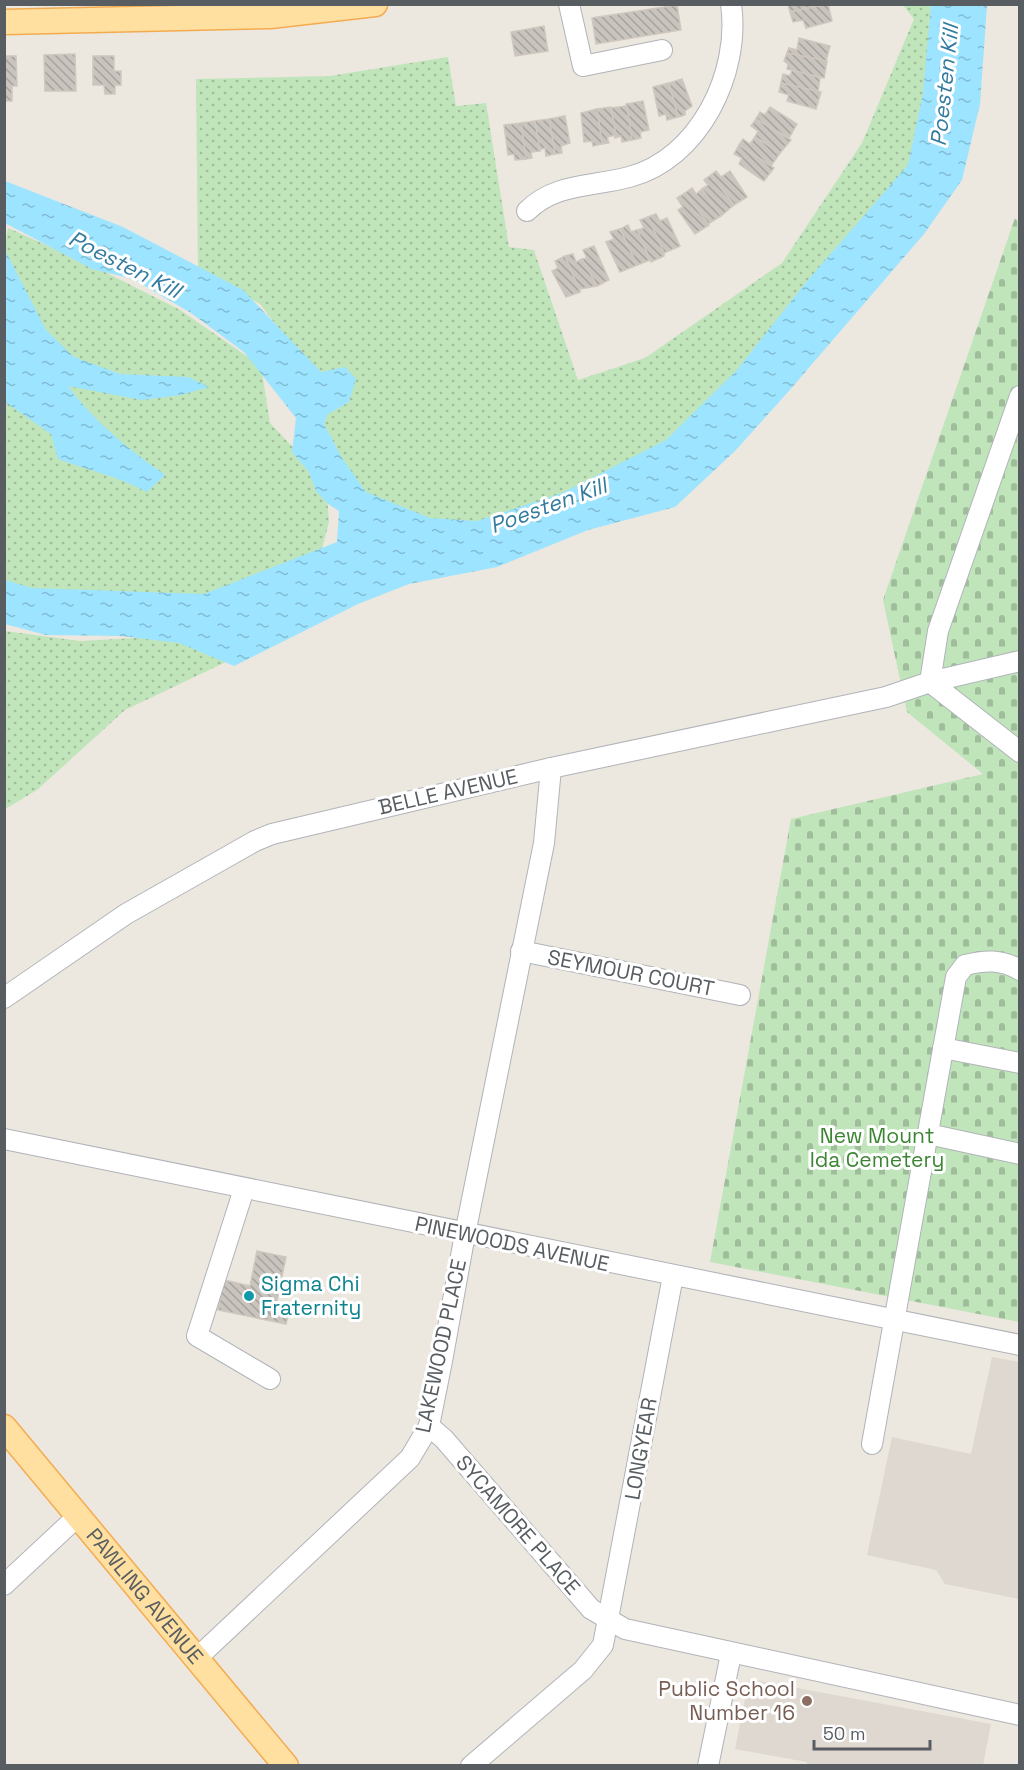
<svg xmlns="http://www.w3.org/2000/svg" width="1024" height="1770" viewBox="0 0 1024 1770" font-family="'Space Grotesk',sans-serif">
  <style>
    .education { fill: #ded8d0 }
    .cemetery { fill: url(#cemetery-stones) }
    .park { fill: url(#park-dots) }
    .water { fill: url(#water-ripples) }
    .building { fill: url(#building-back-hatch); stroke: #d0c7be; stroke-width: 1.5 }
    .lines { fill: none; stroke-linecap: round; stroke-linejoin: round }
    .minor-casing { stroke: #b0b4b8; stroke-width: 22 }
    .major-casing { stroke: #f4ab50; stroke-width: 27 }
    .minor { stroke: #fff; stroke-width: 20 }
    .major { stroke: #ffe0a1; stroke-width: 24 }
    .culture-dot { fill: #0f9aa8; stroke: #fff; stroke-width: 2 }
    .education-dot { fill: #8d6e63; stroke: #fff; stroke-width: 2 }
    .labels { text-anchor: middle; stroke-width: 6; stroke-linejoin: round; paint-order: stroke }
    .street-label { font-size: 21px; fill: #585d61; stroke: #fff }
    .park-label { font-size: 21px; fill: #3c8533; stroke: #fff }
    .culture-label { font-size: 21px; fill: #0d838f; stroke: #fff; text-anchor: start }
    .education-label { font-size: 21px; fill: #785e54; stroke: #fff; text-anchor: end }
    .water-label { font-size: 22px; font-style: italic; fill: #347ba0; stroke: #fff }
  </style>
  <defs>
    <pattern id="cemetery-stones" width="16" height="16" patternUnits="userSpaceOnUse" patternTransform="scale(1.5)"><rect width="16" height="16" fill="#c1e5ba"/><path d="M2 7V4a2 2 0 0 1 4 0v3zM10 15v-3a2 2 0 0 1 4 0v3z" fill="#a0bd9b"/></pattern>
    <pattern id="park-dots" width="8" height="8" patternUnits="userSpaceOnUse" patternTransform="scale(1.5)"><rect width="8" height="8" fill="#c1e5ba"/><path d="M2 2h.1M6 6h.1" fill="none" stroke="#a0bd9b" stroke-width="1.8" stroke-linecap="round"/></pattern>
    <pattern id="water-ripples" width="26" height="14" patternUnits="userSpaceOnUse" patternTransform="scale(1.5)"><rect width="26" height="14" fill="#9ce4ff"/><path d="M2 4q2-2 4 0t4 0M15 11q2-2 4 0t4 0" fill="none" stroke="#82bcd2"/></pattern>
    <pattern id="building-back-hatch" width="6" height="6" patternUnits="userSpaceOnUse" patternTransform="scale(1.5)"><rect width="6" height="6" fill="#c9c4be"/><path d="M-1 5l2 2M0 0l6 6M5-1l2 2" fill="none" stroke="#a6a29e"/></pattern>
  </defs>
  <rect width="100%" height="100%" fill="#ece7df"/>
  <g class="education">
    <path d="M992,1357L1019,1362V1599L945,1584L936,1570L867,1555L892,1437L971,1454Z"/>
    <path d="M749,1679L991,1724L983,1765H807V1762L735,1749Z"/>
  </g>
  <path class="cemetery" d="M1015,218L1020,223L1019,1322L710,1262L791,819L983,774L907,712L883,600Z"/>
  <g class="park">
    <path d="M903,5H937L912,176L774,347L661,447L572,494L480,524H428L364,496L320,425L314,375L260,304L198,270L196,79L330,76L448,57L456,106L486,103L509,247L534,250L578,380L645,358L782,263L862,143L914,19Z"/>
    <path d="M8,228L91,265L180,310L261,366L270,423L326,482L329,522L313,584L235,606L39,594L5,583V243Z"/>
    <path d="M312,621L125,710L37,790L5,809V631L80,641L191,635Z"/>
  </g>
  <g class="water">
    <path d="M931,5H987L980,104L962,180L924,234L788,392L735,451L675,507L588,530L497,567L409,584L358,604L234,666L179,643L121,636L46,635L5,624V580L32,588L204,594L337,542L339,511L328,504L316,491L309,472L292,452L296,418L244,352L191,313L133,279L92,269L5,223V181L123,227L243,290L321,372L345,367L356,379L349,402L327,415L324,424L342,458L366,492L430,518L477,521L562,493L666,440L737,370L807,281L908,165L923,93Z"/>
    <path d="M5,250L46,330L74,357L120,374L188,377L209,387L181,395L142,400L68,386C94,422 129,449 165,475L147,492C119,477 88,470 58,459L51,434L5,402Z"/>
  </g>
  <g class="building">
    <path d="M788,4H823L790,12Z"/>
    <path d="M828,4L832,21L806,28L803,20L793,22L790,12Z"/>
    <path d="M677,5L681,30L596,44L592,18Z"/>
    <path d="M544,26L548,51L515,56L511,32Z"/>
    <path d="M799,38L830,46L826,61L787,53L789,48L797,50Z"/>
    <path d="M787,53L827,61L824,78L787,69L788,64L784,61Z"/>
    <path d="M75,54L76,91H45L44,55Z"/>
    <path d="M4,56H16L17,86H12V101H4Z"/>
    <path d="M93,56H114V71H121V85H115V94H105L104,85H93Z"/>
    <path d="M792,70L820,78L818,92L781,83L783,74L790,76Z"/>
    <path d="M682,79L692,106L685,111V115L678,117L669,83Z"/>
    <path d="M669,83L678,117L667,120L666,114L659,116L653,87Z"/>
    <path d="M781,83L821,92L816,109L787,101L789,95L779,92Z"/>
    <path d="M643,101L649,130L640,132L641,138L632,140L626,104Z"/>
    <path d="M627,106L632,140L622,142L621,136L615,138L611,108Z"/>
    <path d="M611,107L616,135L607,137L609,143L602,144L597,109Z"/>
    <path d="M770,107L797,124L789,138L756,119L760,112L765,115Z"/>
    <path d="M597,109L602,144L593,146L592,141L584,142L581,113Z"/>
    <path d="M565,116L570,143L561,146L562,153L555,154L549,119Z"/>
    <path d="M549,119L555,154L546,156L545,148L539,150L535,121Z"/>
    <path d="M756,119L791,140L780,153L755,137L758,131L751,126Z"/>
    <path d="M535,121L540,151L531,152L532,158L526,159L521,123Z"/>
    <path d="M521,123L526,159L515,160L514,154L508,155L504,125Z"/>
    <path d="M755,137L780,153L771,166L739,145L743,139L750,144Z"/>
    <path d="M739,145L774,168L764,181L739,164L742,158L734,154Z"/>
    <path d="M716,171L721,177L730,171L747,197L734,205L711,175Z"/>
    <path d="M711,175L734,205L721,216L702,189L708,185L704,180Z"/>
    <path d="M692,188L696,194L702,189L721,216L708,224L685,193Z"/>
    <path d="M685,193L709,225L695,234L678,210L683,207L677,198Z"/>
    <path d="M656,214L660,221L667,218L680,246L664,253L648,217Z"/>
    <path d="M648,217L664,253V256L651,262L637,230L644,228L640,220Z"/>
    <path d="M628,225L631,232L637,230L650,260L637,265L620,229Z"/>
    <path d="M620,229L637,265L620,272L606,242L614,239L610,232Z"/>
    <path d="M594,246L609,280L597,286L582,259L587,258L583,250Z"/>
    <path d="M573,254L576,262L582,259L597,286L580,289V292L565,256Z"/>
    <path d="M565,256L580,292L566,297L552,271L558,268L555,261Z"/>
    <path d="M257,1251L286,1257L276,1305L290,1308L286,1324L218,1310L224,1280L250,1286Z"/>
  </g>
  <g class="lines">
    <defs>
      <g id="minor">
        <path d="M569,4L583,66L662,50"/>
        <path d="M527,211C555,183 592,187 629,177C699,159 741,73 731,4"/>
        <path d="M1020,396L938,631L930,682L1020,752"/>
        <path d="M521,951L740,995"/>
        <path d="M4,998L126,914L255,841L272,834L551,768L886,697L930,682L1020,661"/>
        <path d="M943,1048L1020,1063"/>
        <path d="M928,1134L1020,1154"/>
        <path d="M4,1139L1020,1345"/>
        <path d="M244,1189L197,1336L270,1379"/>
        <path d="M429,1426L444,1439L591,1609L625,1629L1020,1715"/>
        <path d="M872,1444L956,977L965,965C985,960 1001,959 1020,970"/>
        <path d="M4,1585L78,1516"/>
        <path d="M197,1658L410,1458L429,1426L442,1361L465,1234L544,843L551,768"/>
        <path d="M471,1766L583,1670L603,1645L673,1276"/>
        <path d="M708,1766L731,1654"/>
      </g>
      <g id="major">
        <path d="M4,22L270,16L375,4"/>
        <path id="s1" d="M4,1427L286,1766"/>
      </g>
    </defs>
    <use href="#minor" class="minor-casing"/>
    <use href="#major" class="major-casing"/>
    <use href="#minor" class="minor"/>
    <use href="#major" class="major"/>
  </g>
  <circle class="culture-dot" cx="249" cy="1296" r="6"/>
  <circle class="education-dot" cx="807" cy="1701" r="6"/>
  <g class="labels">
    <g class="street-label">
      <text transform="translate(448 792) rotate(-13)" y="7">BELLE AVENUE</text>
      <text transform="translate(631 973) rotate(11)" y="7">SEYMOUR COURT</text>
      <text transform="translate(512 1244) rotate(12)" y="7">PINEWOODS AVENUE</text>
      <text transform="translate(441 1346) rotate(-78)" y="7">LAKEWOOD PLACE</text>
      <text transform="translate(641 1449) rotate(-80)" y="7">LONGYEAR</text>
      <text transform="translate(518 1525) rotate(49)" y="7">SYCAMORE PLACE</text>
      <text dy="7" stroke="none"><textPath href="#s1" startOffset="220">PAWLING AVENUE</textPath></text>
    </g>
    <g class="park-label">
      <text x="877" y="1143">New Mount<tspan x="877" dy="24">Ida Cemetery</tspan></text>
    </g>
    <g class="culture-label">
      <text x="261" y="1291">Sigma Chi<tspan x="261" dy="24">Fraternity</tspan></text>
    </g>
    <g class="education-label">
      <text x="795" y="1696">Public School<tspan x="795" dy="24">Number 16</tspan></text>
    </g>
    <g class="water-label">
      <text transform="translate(944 85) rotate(-84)" y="8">Poesten Kill</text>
      <text transform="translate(125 264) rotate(27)" y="8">Poesten Kill</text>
      <text transform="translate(548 505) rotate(-20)" y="8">Poesten Kill</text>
    </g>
  </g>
  <rect width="1024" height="1770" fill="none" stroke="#585d61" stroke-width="12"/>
  <path d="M814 1740v9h116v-9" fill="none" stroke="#585d61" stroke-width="3"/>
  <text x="823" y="1740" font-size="18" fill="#585d61" stroke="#ffffff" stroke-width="4.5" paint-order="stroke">50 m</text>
</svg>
